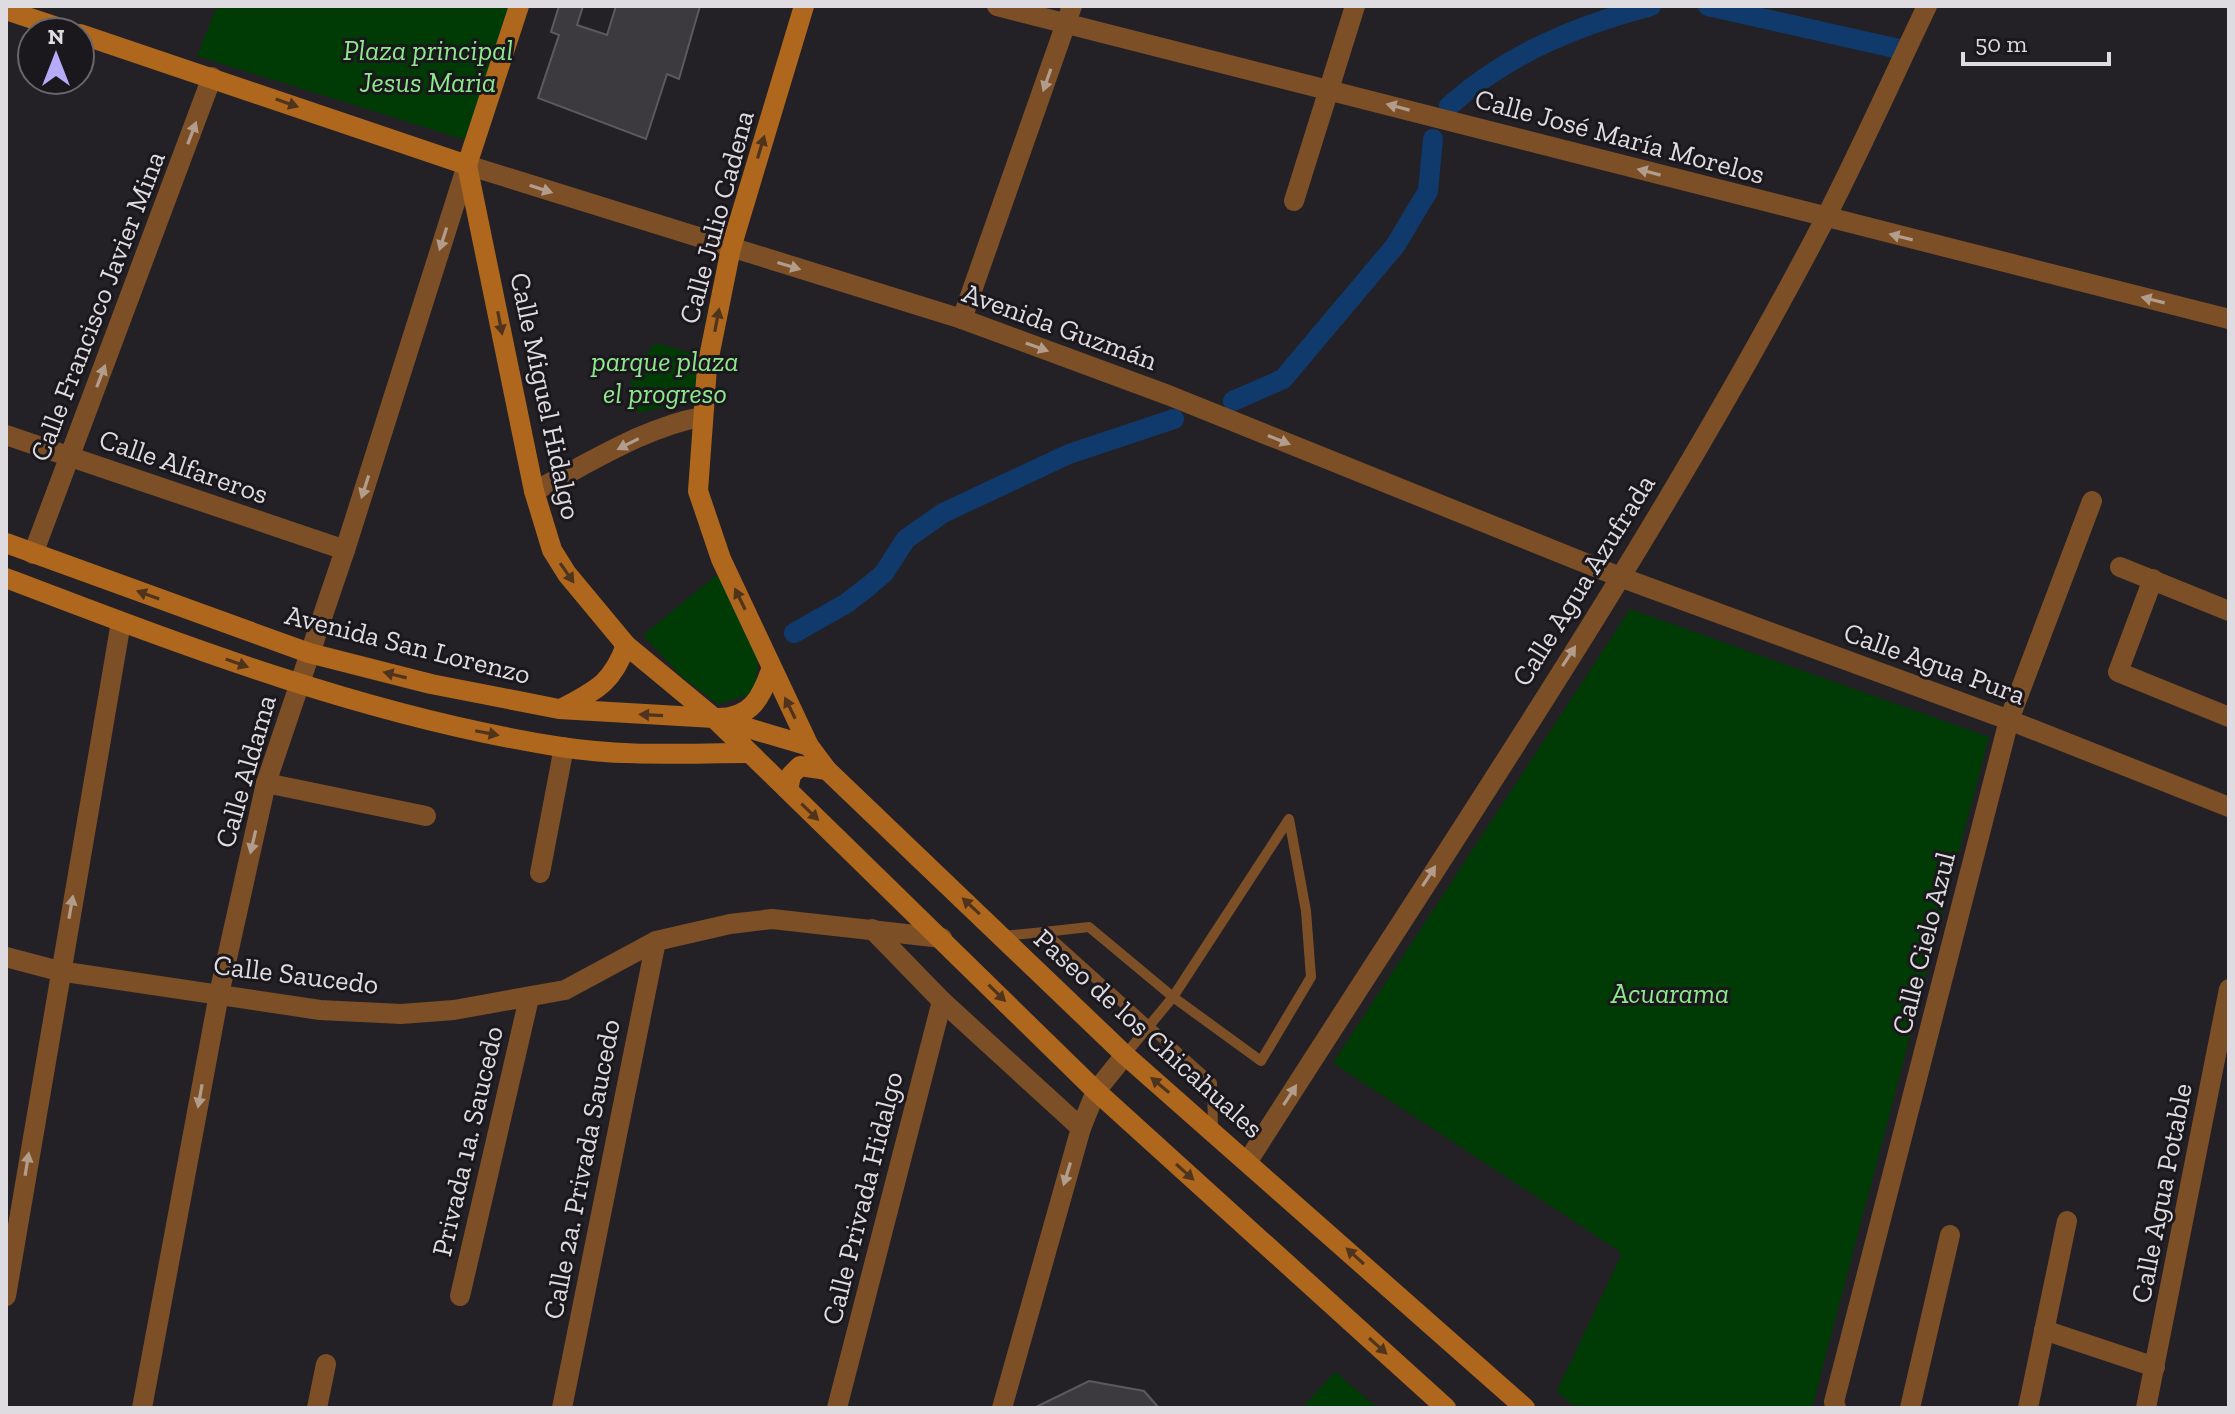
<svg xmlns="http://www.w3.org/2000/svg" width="2235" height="1414" viewBox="0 0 2235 1414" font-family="'Zilla Slab',serif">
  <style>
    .green { fill: #003a05 }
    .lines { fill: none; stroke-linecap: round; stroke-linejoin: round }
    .canal { stroke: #103a6c; stroke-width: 20 }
    .building { fill: #3c393f; stroke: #5c595f; stroke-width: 2 }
    .lane { stroke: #7d4f27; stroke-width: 10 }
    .street { stroke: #7d4f27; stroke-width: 20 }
    .secondary { stroke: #af671d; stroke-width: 20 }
    .oneway { fill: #b29d8d }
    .oneway2 { fill: #4e341d }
    .labels { text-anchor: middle; stroke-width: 6; stroke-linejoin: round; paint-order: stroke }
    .park-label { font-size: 28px; font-style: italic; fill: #8ee98d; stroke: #1a181d }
    .street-label { font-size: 28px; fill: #dedce0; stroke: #1a181d }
  </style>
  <rect width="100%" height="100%" fill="#242126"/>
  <g class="green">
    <path d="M217,6H515L469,141L197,56Z"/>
    <path d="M656,343L702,356L691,400L640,413L629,405L633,368Z"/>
    <path d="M719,573L758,658L755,693L718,704L682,677L643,635Z"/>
    <path d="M1630,609L1989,737L1812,1408H1575L1557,1391L1622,1253L1333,1063Z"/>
    <path d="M1335,1372L1378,1408H1302Z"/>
  </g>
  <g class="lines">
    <g class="canal">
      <path d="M1708,6L1899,49"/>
      <path d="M1449,106C1508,54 1575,26 1651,6"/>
      <path d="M1233,401L1283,379L1395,246L1428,191L1433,139"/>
      <path d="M794,633L847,603L870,585L884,573L906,539L943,513L1069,454L1174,419"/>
    </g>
  </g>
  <g class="building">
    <path d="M559,6H583L577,25L607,35L616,6H700L679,79L667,74L646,139L538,98L559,35L551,32Z"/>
    <path d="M1089,1381L1144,1391L1159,1408H1034Z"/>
  </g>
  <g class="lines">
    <g class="lane">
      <path d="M1044,932L1089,927L1173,997L1261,1061L1311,977L1306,911L1289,819L1173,997L1125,1055"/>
      <path d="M1003,936L1044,932L1212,1083L1213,1130"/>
    </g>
    <g class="street">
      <path d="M997,6L2229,319"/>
      <path d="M1294,201L1355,6"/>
      <path d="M962,319L1072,6"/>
      <path d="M6,435L345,550"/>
      <path d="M534,491C587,465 642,428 701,417"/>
      <path d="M33,554L212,77"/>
      <path d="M2120,567L2229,611"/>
      <path d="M2153,579L2118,672L2229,717"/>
      <path d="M266,783L426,816"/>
      <path d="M540,873L564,747"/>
      <path d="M872,929L942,1001L1081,1128"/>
      <path d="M6,957L59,971L320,1010L401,1014L454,1010L565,990L656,941L730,924L772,919L942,938"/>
      <path d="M1248,1161C1445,851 1655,545 1825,219C1861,149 1893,77 1927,6"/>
      <path d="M6,1296L121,622"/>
      <path d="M460,1296L529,998"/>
      <path d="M2044,1330L2155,1367"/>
      <path d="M142,1408L219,994L266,783L345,550L467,165L962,319L1168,395L1620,577L2009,720L2229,807"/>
      <path d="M317,1408L326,1364"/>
      <path d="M562,1408L656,941"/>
      <path d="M837,1408L942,1001"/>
      <path d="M1002,1408L1081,1128L1096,1091L1125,1055"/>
      <path d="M1836,1408L1834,1402L2009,720L2092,501"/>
      <path d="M1910,1408L1950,1235"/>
      <path d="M2028,1408L2067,1221"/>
      <path d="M2146,1408L2229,989"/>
    </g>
    <g class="secondary">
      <path d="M519,6L467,165L534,491L552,550L567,574L626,645L714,718L1096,1091L1446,1408"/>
      <path d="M804,6L731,248L707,367L698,491L721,559L809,746L827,770L1125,1055L1525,1408"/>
      <path d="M6,10L72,32"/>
      <path d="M80,34L467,165"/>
      <path d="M6,543L309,653L431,684L559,709L714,718L809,746"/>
      <path d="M6,578C187,647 369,717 561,747C623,757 687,753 749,753"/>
      <path d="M561,709C596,690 612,684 626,645"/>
      <path d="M718,718C751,718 761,698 771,670"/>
      <path d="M788,790L791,775L800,766L827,770"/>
    </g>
  </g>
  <defs><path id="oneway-solid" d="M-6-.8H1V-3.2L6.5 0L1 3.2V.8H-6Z" transform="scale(2)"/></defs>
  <g class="oneway">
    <use href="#oneway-solid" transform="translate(1047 80) rotate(109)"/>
    <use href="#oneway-solid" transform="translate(1398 107) rotate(-165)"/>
    <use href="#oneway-solid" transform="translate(192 133) rotate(-69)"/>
    <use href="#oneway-solid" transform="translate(1649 172) rotate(-165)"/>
    <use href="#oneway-solid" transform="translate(541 189) rotate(18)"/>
    <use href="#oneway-solid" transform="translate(1901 237) rotate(-166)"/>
    <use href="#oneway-solid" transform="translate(443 239) rotate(108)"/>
    <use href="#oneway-solid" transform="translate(789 266) rotate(17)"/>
    <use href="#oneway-solid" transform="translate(2153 300) rotate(-166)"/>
    <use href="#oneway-solid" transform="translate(1037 347) rotate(20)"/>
    <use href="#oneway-solid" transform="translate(101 376) rotate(-69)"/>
    <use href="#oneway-solid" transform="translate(1279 440) rotate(22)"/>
    <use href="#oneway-solid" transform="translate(628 444) rotate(153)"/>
    <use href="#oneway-solid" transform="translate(365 487) rotate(108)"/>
    <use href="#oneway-solid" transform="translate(1569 656) rotate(-57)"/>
    <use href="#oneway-solid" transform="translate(253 842) rotate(103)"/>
    <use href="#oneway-solid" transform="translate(1429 876) rotate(-57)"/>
    <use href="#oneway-solid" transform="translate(71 907) rotate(-80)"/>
    <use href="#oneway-solid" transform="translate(1290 1095) rotate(-57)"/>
    <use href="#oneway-solid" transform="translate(200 1096) rotate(100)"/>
    <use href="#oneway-solid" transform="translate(27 1164) rotate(-81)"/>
    <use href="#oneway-solid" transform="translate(1067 1174) rotate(107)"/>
  </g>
  <g class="oneway2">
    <use href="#oneway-solid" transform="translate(287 103) rotate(19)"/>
    <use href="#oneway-solid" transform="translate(761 147) rotate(-73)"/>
    <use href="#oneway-solid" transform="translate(717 320) rotate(-79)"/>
    <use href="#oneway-solid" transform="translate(500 323) rotate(79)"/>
    <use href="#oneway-solid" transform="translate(567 573) rotate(55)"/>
    <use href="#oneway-solid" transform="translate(148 595) rotate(-160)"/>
    <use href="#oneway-solid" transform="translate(740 599) rotate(-116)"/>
    <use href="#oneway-solid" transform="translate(237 663) rotate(20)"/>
    <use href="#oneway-solid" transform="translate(395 675) rotate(-166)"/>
    <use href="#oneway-solid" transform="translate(790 708) rotate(-116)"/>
    <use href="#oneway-solid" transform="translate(651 715) rotate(-177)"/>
    <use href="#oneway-solid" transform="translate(487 733) rotate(11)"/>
    <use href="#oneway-solid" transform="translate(810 812) rotate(44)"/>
    <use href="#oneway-solid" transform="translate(971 906) rotate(-137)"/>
    <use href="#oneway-solid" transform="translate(997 993) rotate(45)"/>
    <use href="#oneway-solid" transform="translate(1160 1085) rotate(-140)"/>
    <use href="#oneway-solid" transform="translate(1185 1172) rotate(42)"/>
    <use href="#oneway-solid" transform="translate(1355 1256) rotate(-138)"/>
    <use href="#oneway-solid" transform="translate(1378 1346) rotate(42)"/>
  </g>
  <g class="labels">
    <g class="park-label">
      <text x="428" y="60">Plaza principal<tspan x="428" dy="32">Jesus Maria</tspan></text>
      <text x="665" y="371">parque plaza<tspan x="665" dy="32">el progreso</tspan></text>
      <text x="1670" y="1003">Acuarama</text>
    </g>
    <g class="street-label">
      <text transform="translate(1620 136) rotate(15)" y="10">Calle José María Morelos</text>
      <text transform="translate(716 217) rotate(-75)" y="10">Calle Julio Cadena</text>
      <text transform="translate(97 306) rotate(-69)" y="10">Calle Francisco Javier Mina</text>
      <text transform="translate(1060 326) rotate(20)" y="10">Avenida Guzmán</text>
      <text transform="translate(546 396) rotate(78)" y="10">Calle Miguel Hidalgo</text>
      <text transform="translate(184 466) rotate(19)" y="10">Calle Alfareros</text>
      <text transform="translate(1583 580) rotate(-58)" y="10">Calle Agua Azufrada</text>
      <text transform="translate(408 644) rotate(14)" y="10">Avenida San Lorenzo</text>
      <text transform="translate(1935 663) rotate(20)" y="10">Calle Agua Pura</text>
      <text transform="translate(245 771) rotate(-74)" y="10">Calle Aldama</text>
      <text transform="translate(1923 943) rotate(-76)" y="10">Calle Cielo Azul</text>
      <text transform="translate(296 974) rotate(7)" y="10">Calle Saucedo</text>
      <text transform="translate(1149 1033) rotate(42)" y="10">Paseo de los Chicahuales</text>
      <text transform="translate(467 1141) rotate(-77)" y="10">Privada 1a. Saucedo</text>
      <text transform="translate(581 1169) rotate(-79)" y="10">Calle 2a. Privada Saucedo</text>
      <text transform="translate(2161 1193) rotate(-79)" y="10">Calle Agua Potable</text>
      <text transform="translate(862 1198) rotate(-76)" y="10">Calle Privada Hidalgo</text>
    </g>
  </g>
  <rect width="2235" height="1414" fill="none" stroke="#dedce0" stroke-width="16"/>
  <g transform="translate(56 56)"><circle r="38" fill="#1a181d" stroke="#68666b" stroke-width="2"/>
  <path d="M0-6L14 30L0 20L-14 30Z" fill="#b6abf8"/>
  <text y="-12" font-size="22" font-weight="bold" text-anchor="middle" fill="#dedce0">N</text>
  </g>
  <path d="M1963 52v12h146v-12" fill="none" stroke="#dedce0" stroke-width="4"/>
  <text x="1975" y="52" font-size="24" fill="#dedce0" stroke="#1a181d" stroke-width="6" paint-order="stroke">50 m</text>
</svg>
